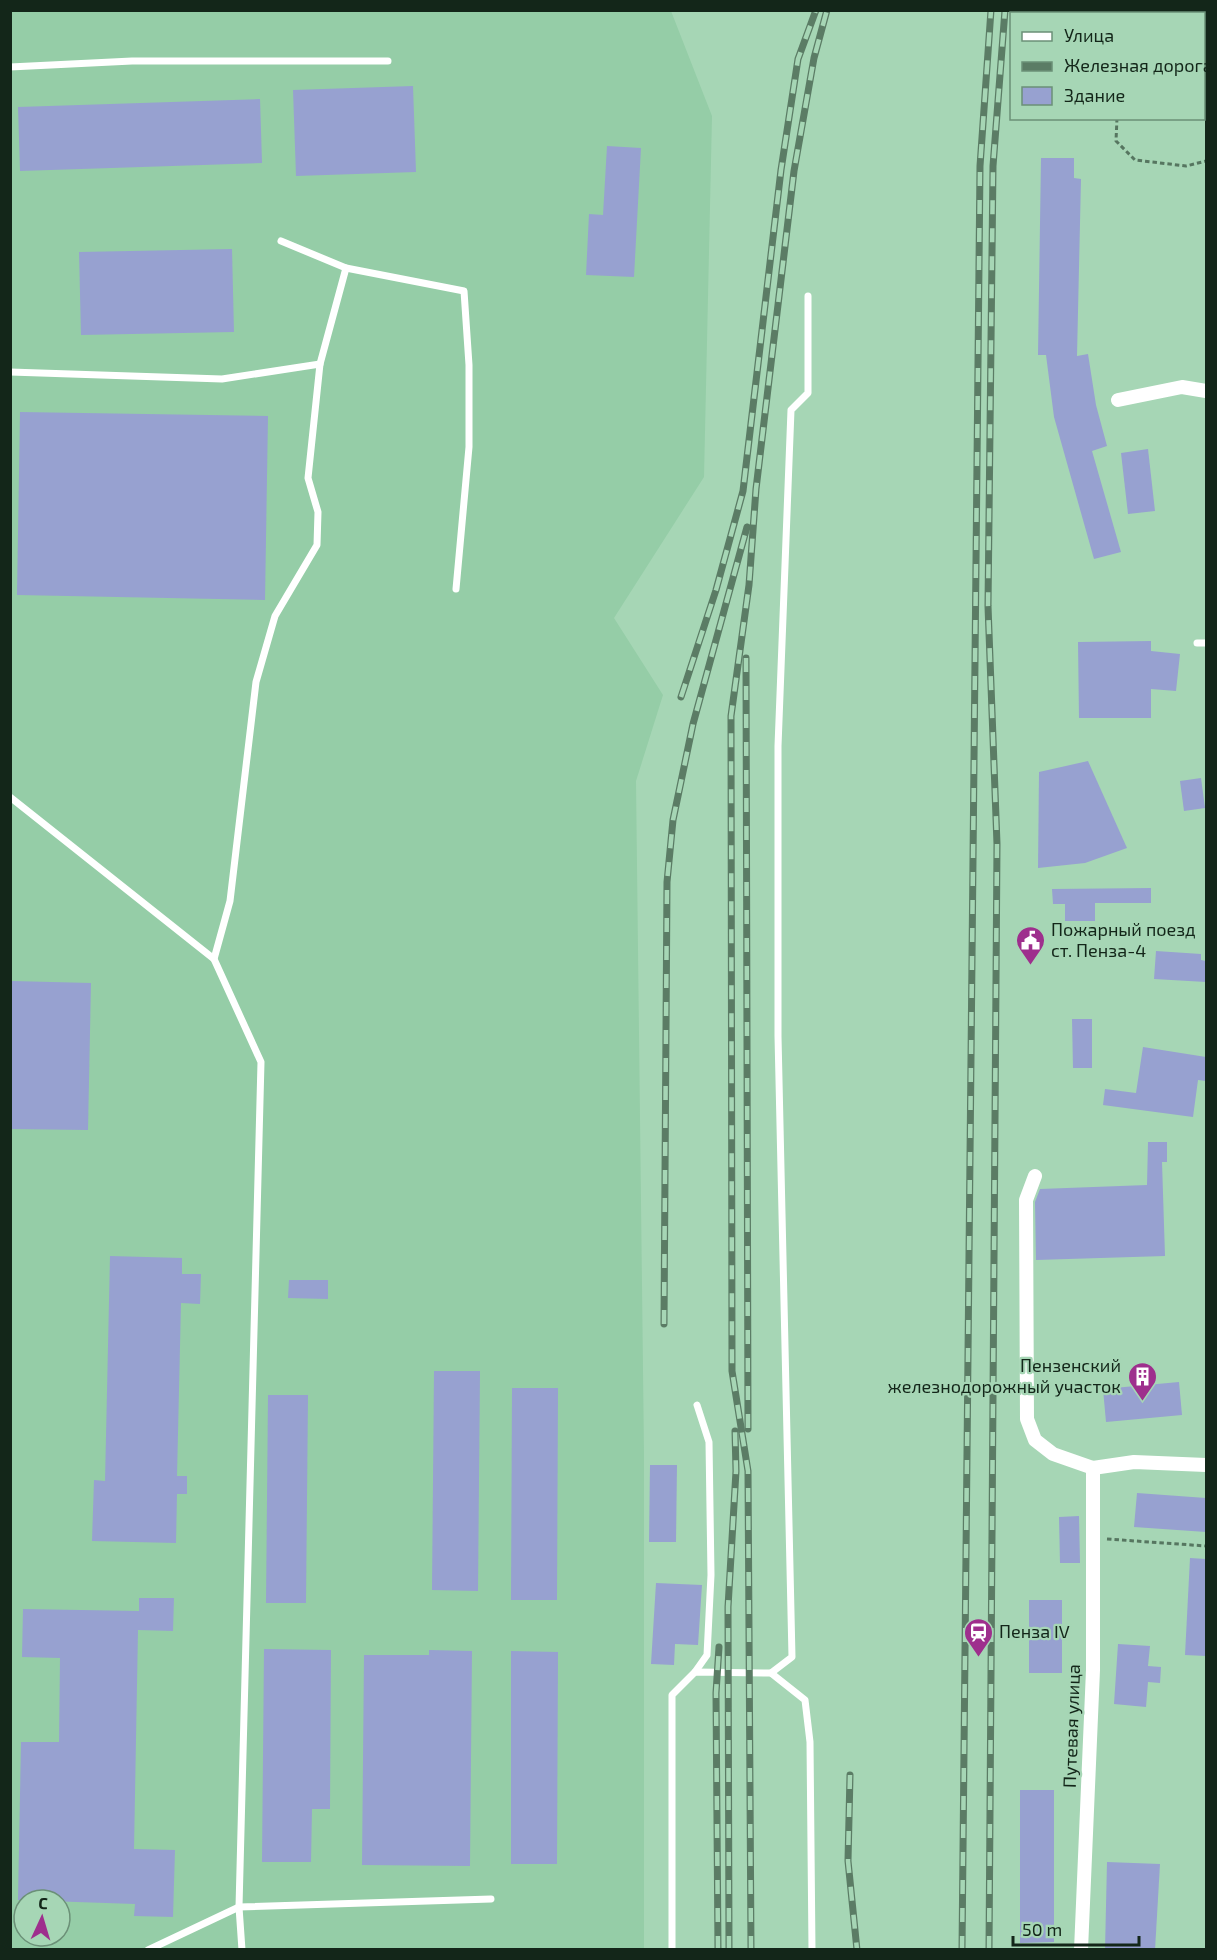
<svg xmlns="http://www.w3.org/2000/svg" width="1217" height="1960" viewBox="0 0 1217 1960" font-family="'Exo 2',sans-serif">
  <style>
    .built { fill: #95cda7; fill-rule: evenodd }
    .building { fill: #97a1d0 }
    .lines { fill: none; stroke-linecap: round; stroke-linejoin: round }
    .path { stroke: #567660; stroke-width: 3; stroke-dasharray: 4.5 3; stroke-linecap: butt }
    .service { stroke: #fff; stroke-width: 7 }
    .minor { stroke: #fff; stroke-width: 14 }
    .rail-casing { stroke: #5b7c65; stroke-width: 7 }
    .rail { stroke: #a6d6b5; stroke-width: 4.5; stroke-dasharray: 14; stroke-linecap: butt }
    .labels { text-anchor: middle; stroke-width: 4.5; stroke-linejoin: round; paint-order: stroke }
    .poi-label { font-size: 18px; fill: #132619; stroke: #a6d6b5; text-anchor: start }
    .street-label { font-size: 18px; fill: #132619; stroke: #a6d6b5 }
  </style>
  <rect width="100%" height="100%" fill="#a6d6b5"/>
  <path class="built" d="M11,11H671L712,116L704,477L614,618L663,695L636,781L644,1454V1949L11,1950ZM24,1900H60V1936H24Z"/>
  <g class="building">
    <path d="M413,86L416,172L296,176L293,90Z"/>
    <path d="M260,99L262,163L20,171L18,107Z"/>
    <path d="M607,146L641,148L634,277L586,275L589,214L603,215Z"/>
    <path d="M1041,158H1074V178L1081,179L1077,356L1088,354L1096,405L1107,446L1092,451L1121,552L1094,559L1054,417L1046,355H1038Z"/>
    <path d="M232,249L234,332L81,335L79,252Z"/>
    <path d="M20,412L268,416L265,600L17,595Z"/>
    <path d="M1148,449L1155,511L1128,514L1121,453Z"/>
    <path d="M1151,641V651L1180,654L1176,691L1151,689V718H1079L1078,642Z"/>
    <path d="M1088,761L1127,848L1085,863L1038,868L1039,772Z"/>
    <path d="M1201,778L1205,808L1184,811L1180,781Z"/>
    <path d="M1151,888V903H1095V921H1065V904H1053L1052,889Z"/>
    <path d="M1156,951L1201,954V960L1206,961V982L1154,979Z"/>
    <path d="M12,981L91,983L88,1130L10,1129Z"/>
    <path d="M1072,1019H1092V1068H1073Z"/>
    <path d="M1143,1047L1206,1057V1081L1198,1080L1193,1117L1103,1105L1105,1089L1136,1093Z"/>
    <path d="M1148,1142H1167V1162H1162L1165,1256L1036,1260L1035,1202L1040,1189L1147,1185Z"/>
    <path d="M110,1256L182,1258V1274H201L200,1304L181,1303L177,1476H187V1494H177L176,1543L92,1541L94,1480L105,1481Z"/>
    <path d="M289,1280H328V1299L288,1298Z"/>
    <path d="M434,1371H480L478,1591L432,1590Z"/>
    <path d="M1179,1382L1182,1415L1106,1422L1103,1389Z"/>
    <path d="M512,1388H558L557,1600H511Z"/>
    <path d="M268,1395H308L306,1603H266Z"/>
    <path d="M650,1465H677L676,1542H649Z"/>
    <path d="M1137,1493L1206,1498V1532L1134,1527Z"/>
    <path d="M1079,1516L1080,1563H1060L1059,1517Z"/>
    <path d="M1190,1558L1206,1559V1656L1185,1655Z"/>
    <path d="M656,1583L702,1585L698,1645L675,1644L674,1665L651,1664Z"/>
    <path d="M139,1598H174L173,1631L138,1630L134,1849L175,1850L173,1917L134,1916L135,1904L18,1900L21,1742H59L60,1658L22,1657L23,1609L139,1611Z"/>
    <rect x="1029" y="1600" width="33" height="73"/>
    <path d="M1118,1644L1150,1646L1148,1666L1161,1667L1160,1683L1148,1682L1146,1707L1114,1704Z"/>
    <path d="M264,1649L331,1650L330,1809H312L311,1862H262Z"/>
    <path d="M429,1650L472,1651L470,1866L362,1865L364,1655H429Z"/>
    <path d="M511,1651L558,1652L557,1864H511Z"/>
    <path d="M1020,1790H1054V1942L1020,1943Z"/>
    <path d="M1107,1862L1160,1864L1155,1950H1105Z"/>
  </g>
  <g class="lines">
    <g class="path">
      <path d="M1126,11L1162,14"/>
      <path d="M1204,16H1206"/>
      <path d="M1204,79H1206"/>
      <path d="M1117,118L1116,141L1135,160L1186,166L1206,161"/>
      <path d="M1107,1539L1206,1546"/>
    </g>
    <g class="service">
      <path d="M10,67L132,61H388"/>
      <path d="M281,241L346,268L464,291L469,365V447L456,589"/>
      <path d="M10,372L222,379L320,364"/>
      <path d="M1197,643H1206"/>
      <path d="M10,797L214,959L261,1062L239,1907L242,1950"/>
      <path d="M214,959L230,901L256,682L275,616L317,545L318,512L308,478L320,364L346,268"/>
      <path d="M695,1672L707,1655L711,1575L709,1442L697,1405"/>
      <path d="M771,1673L792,1657L778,1036V746L791,410L808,393V296"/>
      <path d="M148,1950L239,1907L491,1899"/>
      <path d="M672,1950V1695L695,1672L771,1673L805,1700L810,1742L812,1950"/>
    </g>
    <g class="minor">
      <path d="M1118,400L1182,387L1206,391"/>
      <path d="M1035,1176L1026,1200L1027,1419L1035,1440L1053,1454L1093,1468L1134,1462L1206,1465"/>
      <path d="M1081,1950L1093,1670V1468"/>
    </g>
    <defs>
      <g id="rail">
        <path d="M746,658L748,1429"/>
        <path d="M681,697L716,590L743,491L781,170L798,59L816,10"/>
        <path d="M664,1324L667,882L673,820L693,724L747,527"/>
        <path d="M850,1775L848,1861L857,1950"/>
        <path d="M718,1950L716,1693L719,1647"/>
        <path d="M729,1950L728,1607L736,1471L735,1431"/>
        <path d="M751,1950L748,1471L732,1371L731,716L749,585L756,489L794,171L814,58L827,10"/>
        <path d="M962,1950L980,166L991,10"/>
        <path d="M989,1950L997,844L988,606L993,166L1005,10"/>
      </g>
    </defs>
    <use href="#rail" class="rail-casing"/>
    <use href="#rail" class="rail"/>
  </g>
  <defs>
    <symbol id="civic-pin" viewBox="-11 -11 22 30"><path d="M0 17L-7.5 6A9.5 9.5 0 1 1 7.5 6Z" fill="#9e2f8d" stroke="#a6d6b5"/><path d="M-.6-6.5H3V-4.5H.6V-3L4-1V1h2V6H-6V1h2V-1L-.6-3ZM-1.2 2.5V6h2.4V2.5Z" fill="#fff"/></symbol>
    <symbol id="building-pin" viewBox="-11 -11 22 30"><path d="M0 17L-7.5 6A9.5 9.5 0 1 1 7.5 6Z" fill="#9e2f8d" stroke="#a6d6b5"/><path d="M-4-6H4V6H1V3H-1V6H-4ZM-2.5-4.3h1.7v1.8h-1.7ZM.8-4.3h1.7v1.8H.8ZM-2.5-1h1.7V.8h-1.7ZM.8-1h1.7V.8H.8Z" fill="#fff"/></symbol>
    <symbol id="station-pin" viewBox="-11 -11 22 30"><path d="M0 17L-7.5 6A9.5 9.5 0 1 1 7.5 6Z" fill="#9e2f8d" stroke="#a6d6b5"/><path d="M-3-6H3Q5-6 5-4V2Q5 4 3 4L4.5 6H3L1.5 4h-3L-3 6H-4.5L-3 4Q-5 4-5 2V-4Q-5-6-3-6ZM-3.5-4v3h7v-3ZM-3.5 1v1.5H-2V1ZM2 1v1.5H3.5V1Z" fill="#fff"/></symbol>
  </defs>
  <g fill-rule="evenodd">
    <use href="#civic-pin" x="1014" y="924" width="33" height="45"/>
    <use href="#building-pin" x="1126" y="1360" width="33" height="45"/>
    <use href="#station-pin" x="962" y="1616" width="33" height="45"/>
  </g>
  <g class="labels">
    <g class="poi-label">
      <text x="1051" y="936">Пожарный поезд<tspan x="1051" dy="21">ст. Пенза-4</tspan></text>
      <text x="1121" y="1372" text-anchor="end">Пензенский<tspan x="1121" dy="21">железнодорожный участок</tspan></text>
      <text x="999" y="1638">Пенза IV</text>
    </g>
    <g class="street-label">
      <text transform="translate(1072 1726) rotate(-88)" y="6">Путевая улица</text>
    </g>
  </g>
  <rect width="1217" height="1960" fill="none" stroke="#132619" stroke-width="24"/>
  <rect x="1010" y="12" width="195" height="108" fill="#a6d6b5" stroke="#6b9077" stroke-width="1.5"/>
  <rect x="1022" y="32" width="30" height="9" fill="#ffffff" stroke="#6b9077" stroke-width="1.5"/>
  <text x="1064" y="42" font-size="18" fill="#132619">Улица</text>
  <rect x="1022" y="62" width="30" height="9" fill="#5b7c65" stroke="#6b9077" stroke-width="1.5"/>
  <text x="1064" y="72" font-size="18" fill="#132619">Железная дорога</text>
  <rect x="1022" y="87" width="30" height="18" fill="#97a1d0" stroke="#6b9077" stroke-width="1.5"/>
  <text x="1064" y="102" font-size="18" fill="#132619">Здание</text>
  <g transform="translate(42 1918) rotate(4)"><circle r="28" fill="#a6d6b5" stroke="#6b9077" stroke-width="1.5"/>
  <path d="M0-4.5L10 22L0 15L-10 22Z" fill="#9e2f8d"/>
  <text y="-9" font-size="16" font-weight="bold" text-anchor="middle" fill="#132619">С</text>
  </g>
  <path d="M1013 1936v9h126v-9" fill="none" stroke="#132619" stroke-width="3"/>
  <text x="1022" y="1936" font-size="18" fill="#132619" stroke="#a6d6b5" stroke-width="4.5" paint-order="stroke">50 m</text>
</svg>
